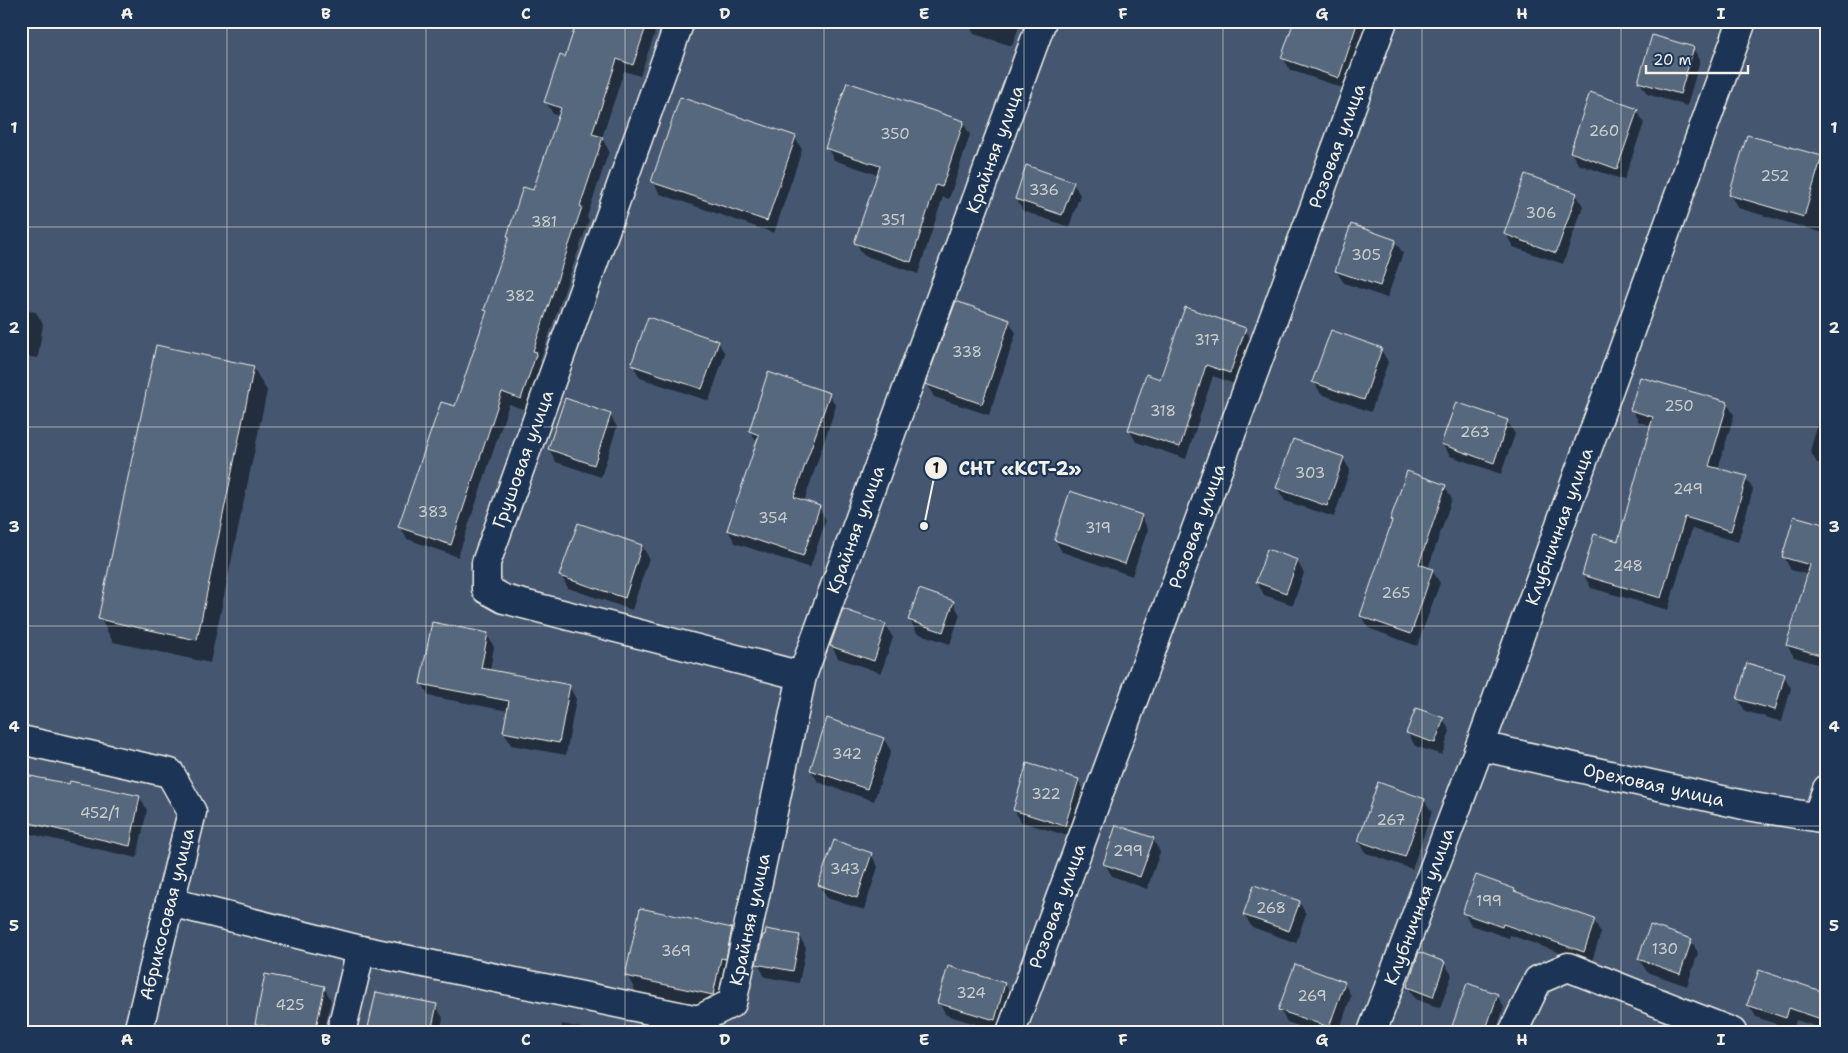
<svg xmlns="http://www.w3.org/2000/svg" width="1848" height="1053" viewBox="0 0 1848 1053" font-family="'Shantell Sans',sans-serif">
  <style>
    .green { fill: #445771; stroke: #9ca4ac }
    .shadow { fill: #0007 }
    .building { fill: #56677d; stroke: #f4f1e8 }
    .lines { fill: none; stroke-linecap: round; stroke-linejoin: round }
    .minor-casing { stroke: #f4f1e8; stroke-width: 31 }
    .minor { stroke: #1d3557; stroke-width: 28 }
    .grid { fill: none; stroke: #f4f1e8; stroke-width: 1; stroke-opacity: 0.55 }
    .labels { text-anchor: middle; stroke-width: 4.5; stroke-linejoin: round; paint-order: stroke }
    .number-label { font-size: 15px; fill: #cccecd }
    .street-label { font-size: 18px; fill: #f4f1e8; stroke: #1d3557 }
    .leader { fill: none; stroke: #f4f1e8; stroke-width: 2 }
    .callout-dot { fill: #f4f1e8; stroke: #1d3557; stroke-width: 2 }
    .mark-label { font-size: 15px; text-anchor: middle; font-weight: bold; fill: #111 }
    .callout-label { font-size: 19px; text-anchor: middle; font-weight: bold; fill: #f4f1e8; stroke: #1d3557; stroke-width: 4.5; stroke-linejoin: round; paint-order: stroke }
    .neatline { fill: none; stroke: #f4f1e8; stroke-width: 2 }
    .grid-label { font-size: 16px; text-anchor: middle; font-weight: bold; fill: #f4f1e8 }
  </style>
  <rect width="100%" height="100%" fill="#2a4060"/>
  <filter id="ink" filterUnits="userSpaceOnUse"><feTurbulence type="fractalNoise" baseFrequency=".02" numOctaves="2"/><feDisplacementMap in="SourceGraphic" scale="10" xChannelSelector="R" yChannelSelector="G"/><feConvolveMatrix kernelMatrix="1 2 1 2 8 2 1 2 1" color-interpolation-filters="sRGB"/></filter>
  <g filter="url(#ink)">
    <rect class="green" x="21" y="21" width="1806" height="1011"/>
    <g class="shadow">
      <path d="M579,21H654L652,27L655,33L640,76L624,71L602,138L609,151L587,217L589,220L540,361L543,366L528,411L509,404L458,557L407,539L400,527L456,408L487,314L485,310L510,239L508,236L534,192L559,116L553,114L546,102L566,59Z"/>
      <path d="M967,21H1021L1012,46L974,34Z"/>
      <path d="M1295,21H1361L1366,30L1346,89L1290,70L1283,57Z"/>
      <path d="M1693,48L1700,60L1687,106L1647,94L1640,82Z"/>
      <path d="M1637,110L1644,123L1624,180L1578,164L1571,152Z"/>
      <path d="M963,122L970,135L949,199L943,197L918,274L863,255L856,242L878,175L834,160L827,147Z"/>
      <path d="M1748,136L1827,159V234L1738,208L1730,195Z"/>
      <path d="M795,137L802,150L774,233L660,194L653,182Z"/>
      <path d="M1073,183L1080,195L1069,227L1023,211L1016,199Z"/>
      <path d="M1576,194L1583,206L1563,264L1513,247L1506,234Z"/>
      <path d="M1395,241L1403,253L1387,298L1344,283L1336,271Z"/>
      <path d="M21,310L36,312L43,324L38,358L21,356Z"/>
      <path d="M1009,321L1016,333L989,415L934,397L927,384Z"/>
      <path d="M1245,329L1252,342L1237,385L1213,376L1186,459L1136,442L1129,429L1161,380Z"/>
      <path d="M718,342L725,354L709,401L640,378L633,365Z"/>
      <path d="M1381,349L1388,362L1371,412L1321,394L1314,382Z"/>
      <path d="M253,367L267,391L210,663L113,642L100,618Z"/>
      <path d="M1827,393V466L1817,463L1810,451Z"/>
      <path d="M829,394L836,406L804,502L819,507L826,520L810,568L735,543L728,530L757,443L750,431Z"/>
      <path d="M1727,403L1734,415L1718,469L1746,477L1753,490L1738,542L1692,529L1668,610L1591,588L1584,575L1618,542L1652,426L1639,422L1632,410Z"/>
      <path d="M610,415L617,427L601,477L556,462L549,449Z"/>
      <path d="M1507,421L1515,434L1501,474L1450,456L1442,444Z"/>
      <path d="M1343,458L1350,470L1334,517L1285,501L1277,488Z"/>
      <path d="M1445,486L1452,499L1428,569L1432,570L1440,583L1417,646L1368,628L1361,616L1393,523L1391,520Z"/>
      <path d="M1141,516L1148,529L1132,576L1062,552L1055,540Z"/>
      <path d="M1795,518L1827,580L1791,570L1784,557Z"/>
      <path d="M642,546L649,558L632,610L568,588L561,576Z"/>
      <path d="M1297,561L1304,573L1293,605L1264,595L1257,582Z"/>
      <path d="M953,602L960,615L950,644L917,633L910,620Z"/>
      <path d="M1827,613V667L1794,657L1787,645Z"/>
      <path d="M886,625L893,638L881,673L838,658L831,645Z"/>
      <path d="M487,634L494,647L490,671L569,686L576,699L566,755L511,745L504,732L508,711L429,696L422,684Z"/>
      <path d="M1784,676L1791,688L1782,722L1745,711L1738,699Z"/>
      <path d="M1443,719L1450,731L1442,755L1415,746L1408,733Z"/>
      <path d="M884,739L891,751L874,801L818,782L811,770Z"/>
      <path d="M21,775L140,797L147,810L137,858L21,832Z"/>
      <path d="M1078,780L1085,792L1072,837L1021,822L1014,809Z"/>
      <path d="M1424,800L1432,812L1412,869L1366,853L1359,841Z"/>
      <path d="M1153,839L1160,852L1147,889L1112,876L1105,864Z"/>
      <path d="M871,854L878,867L864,910L827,898L820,885Z"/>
      <path d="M1514,890L1516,893L1594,920L1601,933L1591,964L1510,935L1509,938L1471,925L1464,913Z"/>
      <path d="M1299,902L1306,914L1296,943L1252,927L1244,915Z"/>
      <path d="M731,929L742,948L723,1013L637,994L627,975Z"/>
      <path d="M799,936L806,948L799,983L765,977L758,964Z"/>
      <path d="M1691,940L1698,953L1687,986L1647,972L1639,959Z"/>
      <path d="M1444,963L1452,975L1440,1008L1415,999L1408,987Z"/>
      <path d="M1344,983L1351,996L1339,1032H1315L1287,1022L1280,1010Z"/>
      <path d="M1005,984L1012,996L1002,1032L946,1015L939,1003Z"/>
      <path d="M324,987L331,1000L324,1032H261L256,1024Z"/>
      <path d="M1827,988V1030L1796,1020L1793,1030L1756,1017L1749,1005L1825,994Z"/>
      <path d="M1497,995L1504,1007L1496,1032H1451Z"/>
      <path d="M436,1006L443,1018L440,1032H369Z"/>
      <path d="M562,1024L599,1032H560Z"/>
      <path d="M80,1027L105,1032H79Z"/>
    </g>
    <g class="building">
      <path d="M577,21H648L633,65L617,59L592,134L603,137L580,206L582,207L533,351L537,352L521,399L502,392L451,545L398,527L441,402L455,406L487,311L484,310L509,237L507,236L523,187L533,190L561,108L544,102L560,55L565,57Z"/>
      <path d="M1294,21H1358L1339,78L1281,58Z"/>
      <path d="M1652,35L1694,47L1680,94L1638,82Z"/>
      <path d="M847,82L964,121L942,187L936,185L911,262L854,243L880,166L825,148Z"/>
      <path d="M1590,92L1638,109L1617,169L1570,152Z"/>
      <path d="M680,97L796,136L767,221L651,182Z"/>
      <path d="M1747,135L1822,156L1804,217L1729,195Z"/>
      <path d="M1026,165L1074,182L1062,215L1015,199Z"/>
      <path d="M1525,174L1577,193L1556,253L1504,234Z"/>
      <path d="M1351,224L1396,240L1380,286L1335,271Z"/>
      <path d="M956,301L1010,320L982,404L925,384Z"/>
      <path d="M1185,307L1246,328L1230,373L1206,365L1180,447L1128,430L1146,374L1160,379Z"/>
      <path d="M648,317L719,341L702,389L631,365Z"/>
      <path d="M1331,330L1382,348L1364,400L1312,382Z"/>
      <path d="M156,345L254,366L197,640L98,619Z"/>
      <path d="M768,372L830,393L794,497L820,506L803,556L727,530L759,435L749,431Z"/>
      <path d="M1640,377L1728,402L1709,466L1747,476L1731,531L1685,517L1661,598L1582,575L1594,534L1618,541L1653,417L1630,410Z"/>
      <path d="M565,398L611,414L594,465L548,449Z"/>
      <path d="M1456,402L1508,420L1494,463L1441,444Z"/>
      <path d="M1293,439L1344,457L1327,506L1276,488Z"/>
      <path d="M1407,471L1446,485L1419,564L1433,569L1411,634L1360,616L1392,521L1390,520Z"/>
      <path d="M1070,491L1142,515L1125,564L1054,540Z"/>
      <path d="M1794,516L1827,525V657L1786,645L1810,565L1782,557Z"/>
      <path d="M578,523L642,545L625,598L559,576Z"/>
      <path d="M1267,549L1298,560L1286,593L1256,582Z"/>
      <path d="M919,589L954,601L943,632L908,620Z"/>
      <path d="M843,609L886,624L874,661L830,646Z"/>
      <path d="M432,622L488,633L481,668L570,685L559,743L503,732L509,701L420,684Z"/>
      <path d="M1747,663L1785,674L1775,710L1737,699Z"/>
      <path d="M1416,708L1444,718L1435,743L1406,733Z"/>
      <path d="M827,718L884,738L867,789L810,770Z"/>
      <path d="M1027,763L1079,779L1065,826L1013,810Z"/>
      <path d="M21,774L69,784L70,781L140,796L130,846L21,821Z"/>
      <path d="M1378,782L1425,799L1405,857L1358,841Z"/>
      <path d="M1116,825L1154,838L1140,877L1103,864Z"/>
      <path d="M834,840L872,853L857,898L818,885Z"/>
      <path d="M1476,875L1515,889L1514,891L1595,919L1584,952L1503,924L1502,927L1462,913Z"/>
      <path d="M1254,885L1300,901L1289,931L1243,915Z"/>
      <path d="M640,908L732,928L726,959L721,958L713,995L625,976Z"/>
      <path d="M1650,925L1692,939L1680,974L1638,959Z"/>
      <path d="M766,929L800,935L793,971L756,964L763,935H765Z"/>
      <path d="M1419,952L1445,962L1433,997L1407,987Z"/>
      <path d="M1295,964L1345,982L1329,1027L1278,1010Z"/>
      <path d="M948,966L1005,983L995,1020L937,1003Z"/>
      <path d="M1759,970L1827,993V1021L1789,1008L1786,1018L1747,1005Z"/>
      <path d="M265,974L325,986L315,1032H292L255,1024Z"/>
      <path d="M1467,983L1498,994L1485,1032H1450Z"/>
      <path d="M376,992L437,1004L431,1032H367Z"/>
    </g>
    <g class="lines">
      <defs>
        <g id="minor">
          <path d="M680,21L486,563V589L504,599L802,676"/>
          <path d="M21,740L170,773L192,812L138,1032"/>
          <path id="s1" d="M1480,746L1753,807L1827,819"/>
          <path d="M1817,817L1827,789"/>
          <path d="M170,902L361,950L698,1020"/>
          <path d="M341,1032L361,950"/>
          <path id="s2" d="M694,1032L698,1020L732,1003L802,676L1042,21"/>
          <path id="s3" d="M1011,1032L1383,21"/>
          <path id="s4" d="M1372,1032L1480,746L1742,21"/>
          <path d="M1513,1032L1538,980L1568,967L1732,1032"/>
        </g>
      </defs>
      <use href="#minor" class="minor-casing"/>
      <use href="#minor" class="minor"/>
    </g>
  </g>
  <path class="grid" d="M227,21V1032M426,21V1032M625,21V1032M824,21V1032M1024,21V1032M1223,21V1032M1422,21V1032M1621,21V1032M21,227H1827M21,427H1827M21,626H1827M21,826H1827"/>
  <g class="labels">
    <g class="number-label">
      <text x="1604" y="136">260</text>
      <text x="895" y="139">350</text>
      <text x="1775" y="181">252</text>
      <text x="1044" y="195">336</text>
      <text x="1541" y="218">306</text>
      <text x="893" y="225">351</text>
      <text x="544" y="227">381</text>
      <text x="1366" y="260">305</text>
      <text x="520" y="301">382</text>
      <text x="1207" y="345">317</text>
      <text x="967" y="357">338</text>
      <text x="1679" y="411">250</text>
      <text x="1163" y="416">318</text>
      <text x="1475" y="437">263</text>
      <text x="1310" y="478">303</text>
      <text x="1688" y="494">249</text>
      <text x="433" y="517">383</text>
      <text x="773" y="523">354</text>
      <text x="1098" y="533">319</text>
      <text x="1628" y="571">248</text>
      <text x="1396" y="598">265</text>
      <text x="847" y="759">342</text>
      <text x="1046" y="799">322</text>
      <text x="100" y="818">452/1</text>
      <text x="1391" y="825">267</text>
      <text x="1128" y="856">299</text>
      <text x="845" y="874">343</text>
      <text x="1489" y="906">199</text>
      <text x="1271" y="913">268</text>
      <text x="1665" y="954">130</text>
      <text x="676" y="956">369</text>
      <text x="971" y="998">324</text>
      <text x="1312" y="1001">269</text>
      <text x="290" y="1010">425</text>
    </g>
    <g class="street-label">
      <text dy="6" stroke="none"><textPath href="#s3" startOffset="944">Розовая улица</textPath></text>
      <text dy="6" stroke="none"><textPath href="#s2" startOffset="946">Крайняя улица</textPath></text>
      <text transform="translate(523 459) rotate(-70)" y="6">Грушовая улица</text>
      <text dy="6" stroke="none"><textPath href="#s3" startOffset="539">Розовая улица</textPath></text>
      <text dy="6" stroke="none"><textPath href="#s4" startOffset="539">Клубничная улица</textPath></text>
      <text dy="6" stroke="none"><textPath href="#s2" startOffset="541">Крайняя улица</textPath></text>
      <text dy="6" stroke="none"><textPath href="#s1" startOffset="178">Ореховая улица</textPath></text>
      <text dy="6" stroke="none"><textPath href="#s3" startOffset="134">Розовая улица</textPath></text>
      <text dy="6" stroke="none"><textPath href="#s4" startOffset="134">Клубничная улица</textPath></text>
      <text transform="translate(167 914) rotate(-76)" y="6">Абрикосовая улица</text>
      <text dy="6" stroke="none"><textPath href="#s2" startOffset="136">Крайняя улица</textPath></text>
    </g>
  </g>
  <path class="leader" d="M924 526L936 468"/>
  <g class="callout-dot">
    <circle cx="924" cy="526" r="5"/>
    <circle cx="936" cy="468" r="12"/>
  </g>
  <g class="mark-label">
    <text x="936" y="473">1</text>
  </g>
  <g class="callout-label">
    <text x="1020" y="475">СНТ «КСТ-2»</text>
  </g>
  <rect width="1848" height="1053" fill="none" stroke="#1d3557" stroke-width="55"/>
  <path d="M1646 65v8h102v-8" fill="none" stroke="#f4f1e8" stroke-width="2.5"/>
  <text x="1653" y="65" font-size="15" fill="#f4f1e8" stroke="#1d3557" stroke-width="4" paint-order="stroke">20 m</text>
  <rect x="28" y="28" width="1792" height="998" class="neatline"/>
  <g class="grid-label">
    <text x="127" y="19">A</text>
    <text x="326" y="19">B</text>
    <text x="526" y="19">C</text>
    <text x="725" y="19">D</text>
    <text x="924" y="19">E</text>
    <text x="1123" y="19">F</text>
    <text x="1322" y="19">G</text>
    <text x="1522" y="19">H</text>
    <text x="1721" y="19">I</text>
    <text x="14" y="133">1</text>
    <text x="1834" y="133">1</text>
    <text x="14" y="333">2</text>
    <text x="1834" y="333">2</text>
    <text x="14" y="532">3</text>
    <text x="1834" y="532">3</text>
    <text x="14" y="732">4</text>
    <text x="1834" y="732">4</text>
    <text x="14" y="931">5</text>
    <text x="1834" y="931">5</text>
    <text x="127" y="1045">A</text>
    <text x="326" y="1045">B</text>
    <text x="526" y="1045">C</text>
    <text x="725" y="1045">D</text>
    <text x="924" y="1045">E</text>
    <text x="1123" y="1045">F</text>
    <text x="1322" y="1045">G</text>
    <text x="1522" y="1045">H</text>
    <text x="1721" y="1045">I</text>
  </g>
</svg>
